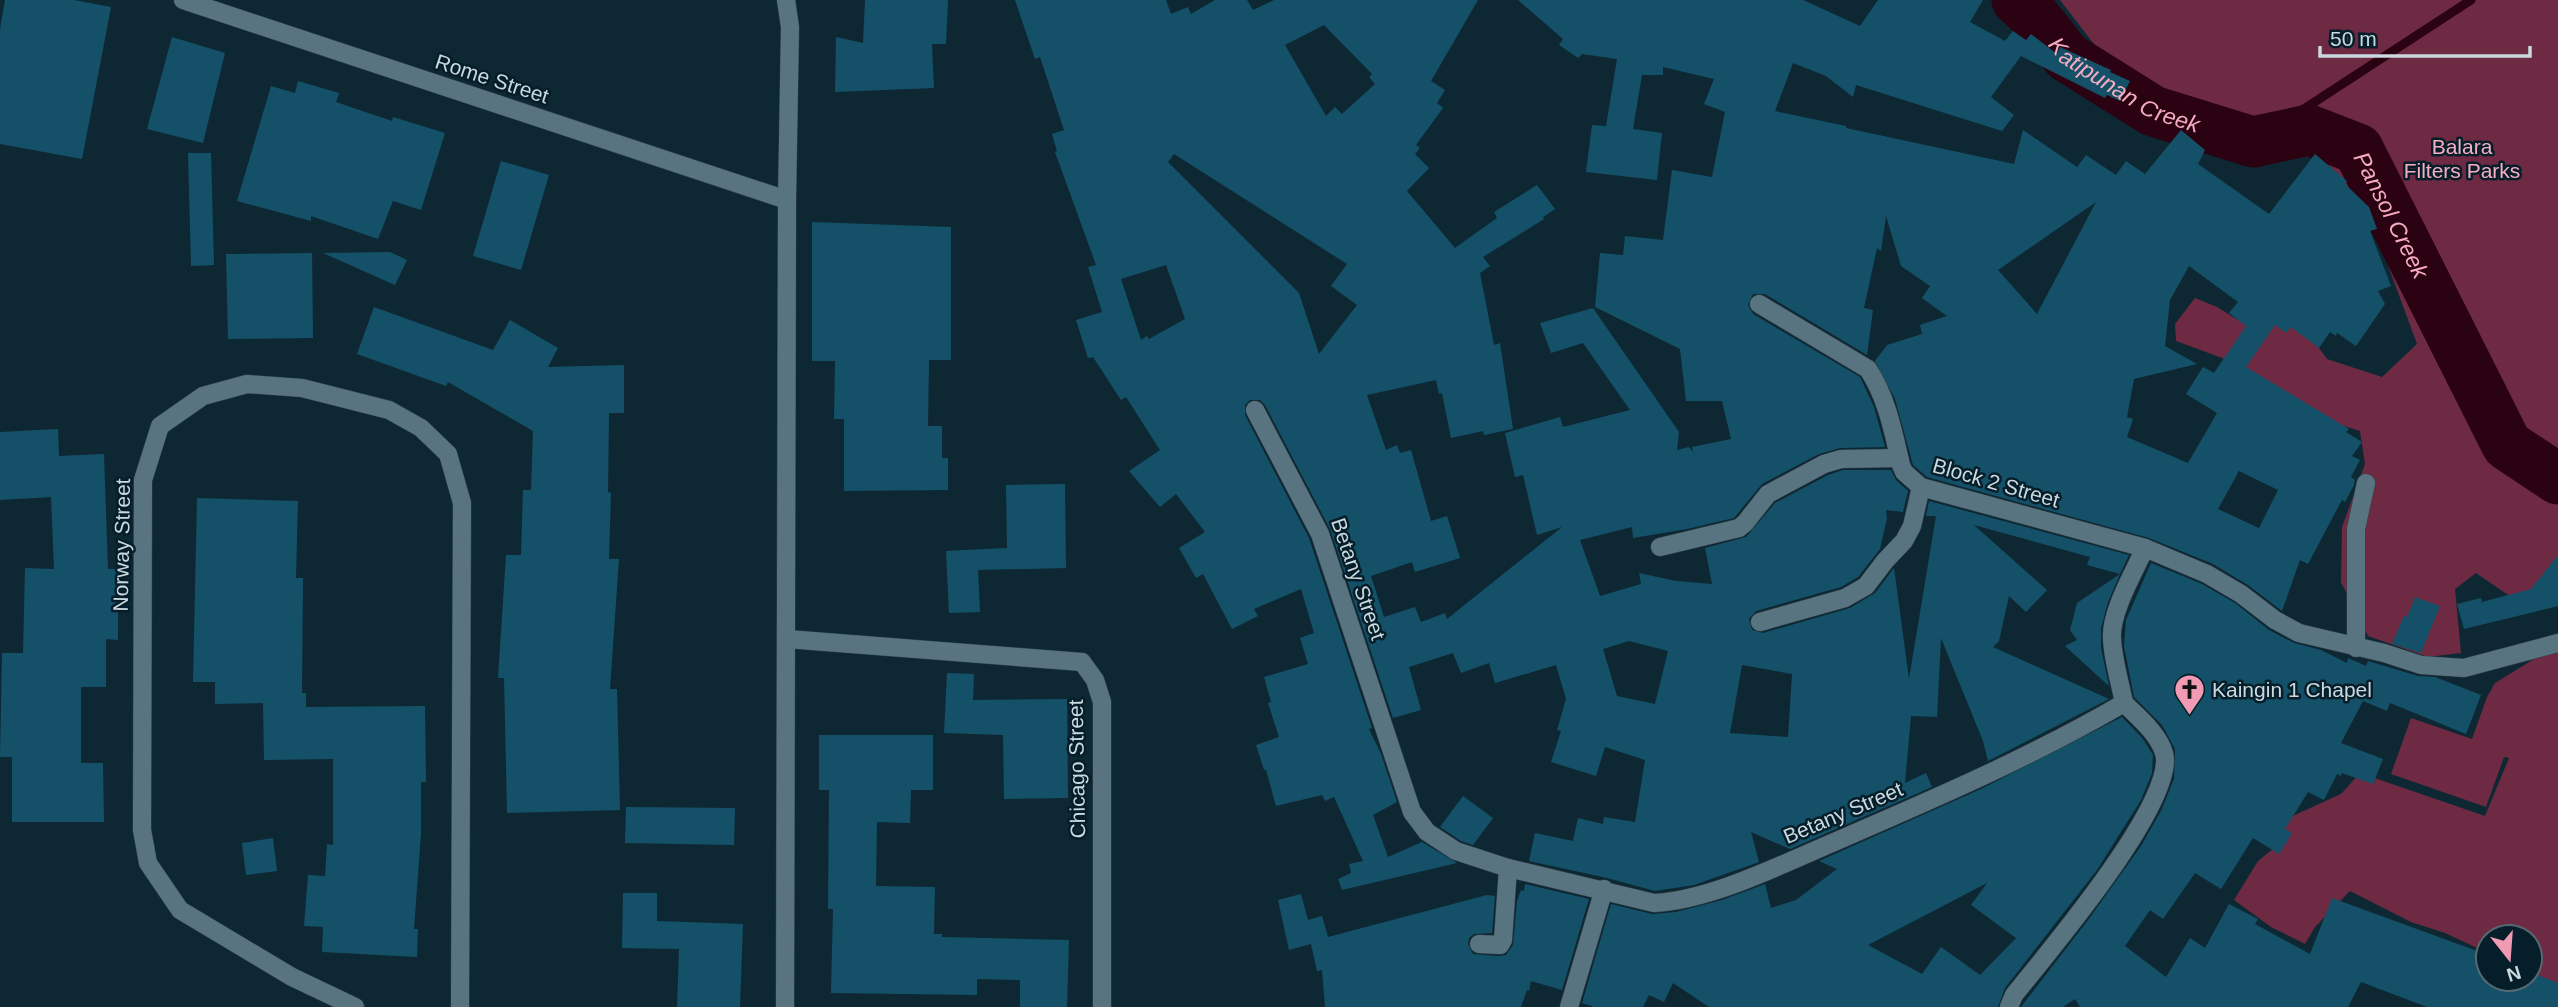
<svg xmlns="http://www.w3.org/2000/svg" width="2558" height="1007" viewBox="0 0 2558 1007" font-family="Arial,sans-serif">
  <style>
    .green { fill: #6d2a42 }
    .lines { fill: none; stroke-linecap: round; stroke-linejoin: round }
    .stream { stroke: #2a0212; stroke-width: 9 }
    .river { stroke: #2a0212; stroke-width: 51 }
    .building { fill: #145168; fill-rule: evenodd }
    .minor-casing { stroke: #35444d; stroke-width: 19 }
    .minor { stroke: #597481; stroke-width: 18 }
    .labels { text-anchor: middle; stroke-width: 5; stroke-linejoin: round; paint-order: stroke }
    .street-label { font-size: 21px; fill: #cad9e0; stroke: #051e29 }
    .park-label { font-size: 21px; fill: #f7aec3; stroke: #051e29 }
    .poi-label { font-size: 21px; fill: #cad9e0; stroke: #051e29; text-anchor: start }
    .water-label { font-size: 23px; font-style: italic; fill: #f4abc0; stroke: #051e29 }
  </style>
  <rect width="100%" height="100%" fill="#0e2833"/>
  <g class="green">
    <path d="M2060,0H2558V598L2527,608L2476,573L2455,589L2461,653L2428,657L2368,636L2341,582L2342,527L2365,464L2360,431L2331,422L2241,365L2176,341L2175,324L2195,298L2217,307L2257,332L2275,309L2306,330L2327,359L2382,377L2417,344L2375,230L2327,185L2312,157L2259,155L2107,61Z"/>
    <path d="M2558,649V985L2530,972V937H2488V953L2445,933L2411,922L2350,891L2315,927L2305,944L2271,927L2234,900L2258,861L2279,844L2286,819L2341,794L2360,773L2485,816L2509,758L2504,757L2486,807L2391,774L2411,718L2472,739L2487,697L2495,683L2534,659Z"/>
  </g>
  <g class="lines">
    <path class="stream" d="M2253,142L2471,0"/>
    <path class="river" id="s1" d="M2017,0L2036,18L2067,57L2153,111L2253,142L2309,130L2358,149L2507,445L2558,479"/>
  </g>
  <g class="building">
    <path d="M5,0H74L111,7L82,159L0,144V29Z"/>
    <path d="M865,0H948L946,44H932L934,88L835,92L836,37L863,43Z"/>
    <path d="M1015,0H1166L1171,14L1188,7L1191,14L1215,0H1247L1253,10L1274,0H1478L1431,81L1445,90L1437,103L1443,108L1416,145L1420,148L1415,154L1429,168L1407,191L1455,248L1497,218L1494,212L1537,185L1555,209L1543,217L1544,219L1483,257L1490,266L1480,273L1494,345L1500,343L1513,429L1484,435L1483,431L1451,438L1442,393L1439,394L1436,380L1367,395L1386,450L1397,445L1400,453L1411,450L1431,521L1447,516L1460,558L1415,572L1412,562L1371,576L1384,617L1415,607L1421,622L1445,613L1447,619L1562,527L1537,535L1523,475L1515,477L1505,433L1560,417L1563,427L1630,410L1583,343L1551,353L1540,323L1593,308L1679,432L1677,450L1689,447L1693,452L1692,447L1731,439L1722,401H1686L1680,349L1595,307L1600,253L1623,255L1625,236L1663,240L1672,170L1712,177L1725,112L1704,104L1714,79L1663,67V75H1642L1633,129L1662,133L1657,180L1586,172L1592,125L1606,126L1617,59L1582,54L1578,58L1559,45L1563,39L1518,0H1803L1860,26L1878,0H1983L1970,22L2005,41L2013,31L2026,40L2031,34L2057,54L2060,47L2111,70L2110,72L2130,81L2120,101L2107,95L2105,98L2021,56L1991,97L2014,115L2002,131L1856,85L1853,97L1826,76L1793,63L1775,111L1846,126V128L2014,164L2023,130L2077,167L2086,155L2116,175L2126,161L2145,174L2181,130L2205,150L2198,164L2269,214L2315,154L2347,181L2345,184L2369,207L2377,229L2370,231L2391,286L2378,291L2385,304L2356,346L2337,333L2336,336L2330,332L2319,348L2291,327L2286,333L2275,325L2246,367L2349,429L2346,432L2362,442L2352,456L2360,460L2351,477L2355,480L2354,485L2345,502L2342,500L2308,564L2300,560L2282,611L2248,585L2213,564L2149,538L1927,477L1913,465L1895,399L1875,361L1887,345L1922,334L1920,325L1947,316L1922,298L1930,286L1901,266L1886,216L1881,251L1877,248L1864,308L1873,310L1867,355L1765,294H1753L1748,305L1753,314L1860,377L1874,407L1885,447L1840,448L1819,454L1762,484L1734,518L1687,529L1633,538L1632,527L1580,540L1600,596L1641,584L1639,573L1676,581L1712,584L1705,548L1746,537L1775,503L1828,475L1843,470H1891L1896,480L1908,491L1903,512L1886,510L1887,518L1880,549L1858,577L1841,587L1756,611L1749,619L1752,630L1763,633L1850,608L1875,593L1894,568L1909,679L1936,516H1926L1929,501L2129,555L2120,574L2087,565L2090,557L1974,525L2047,590L2026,612L2009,596L1999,641L1993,647L2109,699L1988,761L1983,741L1941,638L1937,717L1911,716L1905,783L1926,773L1932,787L1790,849L1751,832L1759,862L1694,885L1655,891L1607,878L1529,861L1535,833L1573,841L1578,818L1603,824L1604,817L1635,822L1645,760L1605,747L1596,776L1551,762L1561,731L1557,730L1566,699L1556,665L1495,683L1489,663L1461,673L1453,653L1409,667L1421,710L1393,718L1330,529L1265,405L1260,400H1250L1245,405V415L1309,538L1371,725L1372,728L1369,729L1381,754L1397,802L1373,815L1388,857L1422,842L1457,863L1342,890L1338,879L1351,873L1349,864L1363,861L1334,797L1325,801L1322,795L1276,806L1266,770H1264L1256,745L1279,737L1268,703L1271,702L1264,677L1308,664L1300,638L1314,633L1301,589L1254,609L1258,616L1232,629L1203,574L1196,578L1179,548L1205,532L1176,494L1160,507L1129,471L1160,450L1126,397L1121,400L1093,357L1088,358L1076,320L1102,312L1088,267L1096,265L1055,152L1057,151L1052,134L1064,130L1040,57L1035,59ZM1324,25L1372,74L1369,77L1375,84L1342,114L1335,107L1326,116L1285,45ZM1174,154L1347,264L1331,286L1357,305L1319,354L1299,293L1168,162ZM2096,202L2037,314L1998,270ZM1166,265L1185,319L1149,339L1147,336L1141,340L1121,279ZM2189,266L2238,302L2229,313L2246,326L2214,373L2203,367L2186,394L2217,413L2188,463L2127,437L2133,419L2127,417L2134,379L2197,364L2165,346L2170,300ZM2239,471L2278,490L2259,528L2218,509ZM1629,641L1668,651L1655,704L1617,696L1603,649ZM1742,665L1792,674L1788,737L1730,733Z"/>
    <path d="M172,37L225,53L203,143L147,129Z"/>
    <path d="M298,81L339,93L336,102L392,121L393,117L445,133L421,210L393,201L378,239L311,216V221L237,201L271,86L295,93Z"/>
    <path d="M188,153H211L214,265L191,266Z"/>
    <path d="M501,161L549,175L521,270L473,256Z"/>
    <path d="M812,222L951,227V360H929L928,426H942V458H948V490L844,491V419H834L835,361H812Z"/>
    <path d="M390,252L407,260L395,285L323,253Z"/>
    <path d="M312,253L313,338L228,339L226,254Z"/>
    <path d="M374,307L493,350L510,320L558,348L548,367L624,365V413H609L608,492L611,493L609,559H619L610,689H617L620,810L507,813L504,678H498L506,555H521L523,490H531L533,431L448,382L446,386L357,354Z"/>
    <path d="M58,429L59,456L104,454L108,569H118V640L106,639V687H81V763H103L104,822H12V757H0L2,653H23L25,568L54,569L51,497L0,500V432Z"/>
    <path d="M1065,484L1066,568L978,570L980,612L949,613L946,551L1007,548L1006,485Z"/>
    <path d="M197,498L298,501L296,578H303L302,693H306V707L425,706L426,782H421V834L414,929H418L417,957L322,952L323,927L304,926L308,875L325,876L327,844L333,845V759L264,760L263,703L215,704V682H193Z"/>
    <path d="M2558,555V606L2464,629L2457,604L2481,598L2482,602L2531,589Z"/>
    <path d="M2151,563L2202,584L2235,603L2269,630L2294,643L2321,650L2347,663L2348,658L2366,666L2368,661L2418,676L2435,677L2481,695L2466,734L2390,703L2387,711L2363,701L2341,743L2383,759L2373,784L2342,773L2341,776L2337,774L2324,800L2308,792L2285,829L2292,833L2279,854L2253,838L2221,889L2195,873L2163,919L2150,910L2125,946L2166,977L2190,938L2205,948L2229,904L2258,919L2255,924L2310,954L2332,898L2488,955V979H2530V972L2558,983V1007H2427L2361,982L2348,1007H2080L2075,999L2063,1007H2021L2088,920L2141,846L2161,811L2174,779L2175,749L2162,725L2134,697L2124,646L2126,620Z"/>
    <path d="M2120,574L2108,602L2101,628V648L2109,686L2065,646L2077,640L2070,630L2077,603Z"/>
    <path d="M2415,597L2440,606L2421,653L2392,644L2404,616L2407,617Z"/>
    <path d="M947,673L974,674L973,700L1067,699L1068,798L1004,799L1003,735L944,733Z"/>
    <path d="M2122,717L2143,739L2153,755L2152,773L2141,800L2097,870L2005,988L1998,1007H1709L1673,983L1664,1002L1649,995L1643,1007H1594L1582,1003L1611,904L1652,914L1676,912L1722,900L1765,884L1771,908L1796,900L1837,869L1819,861L1981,789ZM1987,883L1971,905L2016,938L1980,975L1941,947L1922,974L1868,945Z"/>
    <path d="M819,735H933V790H911L910,823L877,822L876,886L935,887L934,934H942V937L1069,940L1067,1007H1020V980L977,979V995L831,993L833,909H828L829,790H819Z"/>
    <path d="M1463,796L1493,818L1473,845L1461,841L1440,827Z"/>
    <path d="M626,807L735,808L734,845L625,843Z"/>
    <path d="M273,838L277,871L246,875L242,843Z"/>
    <path d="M1525,884L1589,899L1562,990L1531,981L1529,991L1527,990L1521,1007H1325L1322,970L1317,971L1311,944L1289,950L1278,900L1301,894L1308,920L1322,916L1328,937L1487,895L1495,896L1492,933L1474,934L1469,938L1468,944L1473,954L1499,956L1506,955L1513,945L1517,901L1521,890L1524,891Z"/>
    <path d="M623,893H657V921L743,924L740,1007H677L679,949L622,948Z"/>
  </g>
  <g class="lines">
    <defs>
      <g id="minor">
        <path d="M183,0L787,200"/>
        <path d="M1759,304L1868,369C1887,398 1893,431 1901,465L1904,472L1921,487L2145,548"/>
        <path d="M1255,410L1320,534L1412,812L1427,832L1456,851L1508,868L1654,903C1709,900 1774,868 1825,846C1927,802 2028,759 2124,703"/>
        <path d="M1660,547L1739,528L1745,523L1768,494L1824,464L1841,459L1899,458"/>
        <path d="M1760,622L1845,598L1866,586L1885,561L1904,541L1912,526L1921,487"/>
        <path d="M787,639L1082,662L1095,680L1102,702V1007"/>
        <path d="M2356,648V529L2366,483"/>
        <path d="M2124,703C2120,682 2113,660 2112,639C2110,613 2134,572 2145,548L2207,574L2241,594L2275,620L2299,633L2384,653L2421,665L2464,668L2558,643"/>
        <path d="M1479,944L1500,945L1503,940L1508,868"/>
        <path d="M355,1007L292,977L180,910L148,863L142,830L143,480L160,426L203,396L247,384L302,388L389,410L421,428L448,454L462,503L460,1007"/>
        <path d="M785,1007L787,200L790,27L786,0"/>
        <path d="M1569,1007L1604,889"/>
        <path d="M2009,1007L2014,995C2046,955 2178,800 2164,753C2158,733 2138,717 2124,703"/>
      </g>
    </defs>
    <use href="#minor" class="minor-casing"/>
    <use href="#minor" class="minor"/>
  </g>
  <defs>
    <symbol id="church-pin" viewBox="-11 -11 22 30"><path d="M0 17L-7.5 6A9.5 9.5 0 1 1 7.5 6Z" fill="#f19ab4" stroke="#051e29"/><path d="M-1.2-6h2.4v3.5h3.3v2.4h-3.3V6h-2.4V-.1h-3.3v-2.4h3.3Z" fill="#111"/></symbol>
  </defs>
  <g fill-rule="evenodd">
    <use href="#church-pin" x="2172" y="672" width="35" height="47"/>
  </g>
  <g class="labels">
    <g class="street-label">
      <text transform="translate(492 79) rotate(18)" y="7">Rome Street</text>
      <text transform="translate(1996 483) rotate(16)" y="7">Block 2 Street</text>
      <text transform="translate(122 545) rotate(-89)" y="7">Norway Street</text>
      <text transform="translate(1358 579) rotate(71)" y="7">Betany Street</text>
      <text transform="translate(1077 769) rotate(-91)" y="7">Chicago Street</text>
      <text transform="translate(1843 813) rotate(-23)" y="7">Betany Street</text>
    </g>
    <g class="park-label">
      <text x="2462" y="154">Balara<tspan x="2462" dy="24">Filters Parks</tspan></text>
    </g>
    <g class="poi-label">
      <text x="2212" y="697">Kaingin 1 Chapel</text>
    </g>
    <g class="water-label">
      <text dy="8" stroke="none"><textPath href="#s1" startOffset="140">Katipunan Creek</textPath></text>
      <text dy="8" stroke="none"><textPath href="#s1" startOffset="466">Pansol Creek</textPath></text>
    </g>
  </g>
  <g transform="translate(2509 958) rotate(163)"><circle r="33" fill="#051e29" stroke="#546972" stroke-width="2"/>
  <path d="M0-5L12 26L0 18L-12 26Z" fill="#f19ab4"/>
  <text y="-10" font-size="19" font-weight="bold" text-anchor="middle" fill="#cad9e0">N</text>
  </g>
  <path d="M2320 46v10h210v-10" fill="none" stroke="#cad9e0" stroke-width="3.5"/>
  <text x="2330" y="46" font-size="21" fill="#cad9e0" stroke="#051e29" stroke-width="5" paint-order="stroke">50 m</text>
</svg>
